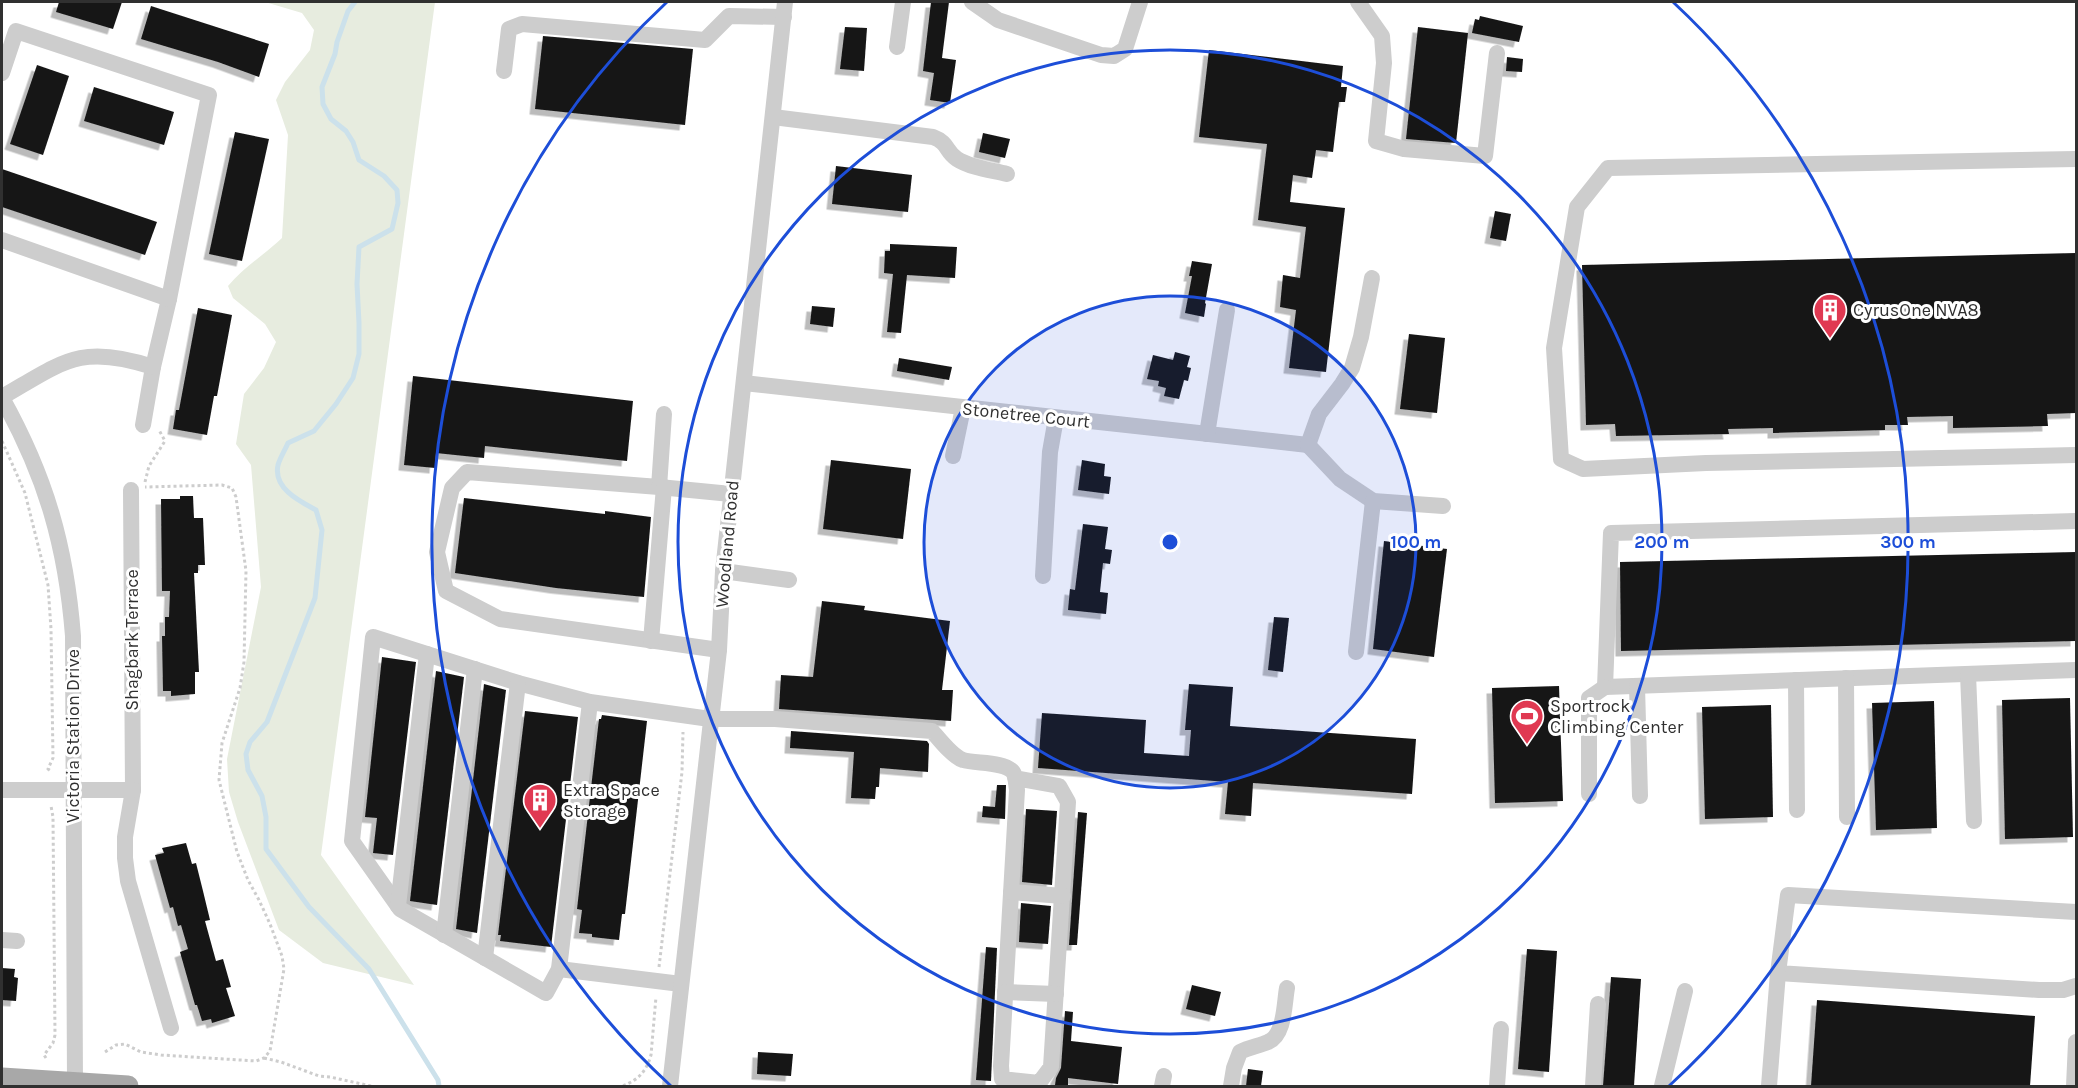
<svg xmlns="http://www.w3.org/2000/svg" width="2078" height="1088" viewBox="0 0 2078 1088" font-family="Karla,sans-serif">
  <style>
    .green { fill: #e7ecdf }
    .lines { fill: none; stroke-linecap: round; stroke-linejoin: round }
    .stream { stroke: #cce1eb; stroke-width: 5 }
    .building { fill: #171717; filter: url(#shadow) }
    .path { stroke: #cdcdcd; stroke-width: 3; stroke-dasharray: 3 3; stroke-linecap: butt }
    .minor { stroke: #cdcdcd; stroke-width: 16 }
    .major { stroke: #a8a8a8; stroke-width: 21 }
    .ring { fill: none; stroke: #1d4ed8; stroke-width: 3 }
    .labels { text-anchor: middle; stroke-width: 6; stroke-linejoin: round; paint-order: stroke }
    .poi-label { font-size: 18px; fill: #303030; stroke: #fff; text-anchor: start }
    .street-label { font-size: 18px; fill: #303030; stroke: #fff }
    .centre { fill: #1d4ed8; stroke: #fff; stroke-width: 3 }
    .ring-label { font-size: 18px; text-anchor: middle; font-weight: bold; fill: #1d4ed8; stroke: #fff; stroke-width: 6; stroke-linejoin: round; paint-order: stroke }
  </style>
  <defs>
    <filter id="shadow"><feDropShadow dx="-5.5" dy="5.5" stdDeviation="0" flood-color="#0004"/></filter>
  </defs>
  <rect width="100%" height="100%" fill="#fff"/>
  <path class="green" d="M265,2H435L321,855L414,985L323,963L279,930L238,822L229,792L227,759L261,587L251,465L236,444L244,394L264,368L276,342L265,324L233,298L228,286C244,267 264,255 282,238L288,135L276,100L285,82L310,50L314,30L302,13Z"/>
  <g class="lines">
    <path class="stream" d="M355,2L348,11L337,42L335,54L322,87L323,104L331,119L346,131L353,142L359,160L384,176L397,190L398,203L392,229L359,247L357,284L359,323V354L353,378L336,404L314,431L288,443C285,450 280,458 278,465C273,488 299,501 316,510L322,530L315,598L267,722L250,742L246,754L248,770L262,796L266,817V849L309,907L369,969L438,1080L439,1086"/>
  </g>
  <g class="building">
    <path d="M59,2H122L113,29L56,12Z"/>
    <path d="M931,2H949L942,58L956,60L950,103L930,100L934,73L923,71Z"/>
    <path d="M151,6L269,44L259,77L218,62L141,39Z"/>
    <path d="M1480,16L1523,26L1519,42L1472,33L1475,19L1479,20Z"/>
    <path d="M845,27L867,28L864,71L840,69Z"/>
    <path d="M1418,27L1468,33L1456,143L1406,139Z"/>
    <path d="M543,36L693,49L685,125L535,109Z"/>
    <path d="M1209,50L1343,66L1341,87H1347L1345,102H1339L1333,152L1316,150L1312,178L1293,175L1290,202L1345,208L1326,372L1289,368L1296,310L1280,307L1283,275L1300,278L1306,227L1258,220L1267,144L1199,137Z"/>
    <path d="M1507,57L1523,59L1522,72L1506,71Z"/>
    <path d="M37,65L69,76L43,155L10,144Z"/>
    <path d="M94,87L174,112L164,145L84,121Z"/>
    <path d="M235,132L269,139L242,261L209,254Z"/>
    <path d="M983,133L1010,139L1005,158L979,152Z"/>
    <path d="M836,166L912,175L908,212L832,204Z"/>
    <path d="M2,169L157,222L145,255L2,207Z"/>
    <path d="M1495,211L1511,214L1506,241L1490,238Z"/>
    <path d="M890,244L957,247L955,278L907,275L901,333L887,332L893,274L884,273L885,251H890Z"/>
    <path d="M2076,253V413L2047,414L2048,426L1953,428V416L1907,417L1908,425H1885V430L1773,433V428L1728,429L1729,434L1616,436L1615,424L1586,425L1582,265Z"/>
    <path d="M1192,261L1212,264L1205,303L1206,304L1204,317L1185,313L1192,276H1189Z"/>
    <path d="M812,306L835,308L833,327L810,324Z"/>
    <path d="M198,308L232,315L217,396H214L207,435L173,429L176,410H179Z"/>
    <path d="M1409,334L1445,338L1437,413L1400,409Z"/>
    <path d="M1175,352L1190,356L1187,367L1191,368L1188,381L1184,380L1179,399L1164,396L1166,388L1158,386L1159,381L1147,379L1153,355L1173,360Z"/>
    <path d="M899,358L952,367L949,380L897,371Z"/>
    <path d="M413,376L633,401L627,461L485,446L484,458L436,453L435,468L404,465Z"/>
    <path d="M831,460L911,469L903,539L823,529Z"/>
    <path d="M1082,460L1105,464L1104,476L1111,477L1109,494L1078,490Z"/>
    <path d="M180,496H193L194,518H203L205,565H198V573H194L199,672H195V694L171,696V691H163L162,636H165V617H169L170,591H162L161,499H180Z"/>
    <path d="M464,498L605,514V511L651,517L644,597L556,588L455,573Z"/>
    <path d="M1083,524L1108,527L1105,549L1112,550L1110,564L1103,563L1100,592L1108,593L1106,614L1068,610L1070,589L1075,590Z"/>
    <path d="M1384,541L1447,549L1434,657L1373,649Z"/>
    <path d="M2076,552V641L1621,651L1620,562Z"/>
    <path d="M822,601L865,606L864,610L950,621L942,690H953L951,721L779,709L781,675L813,677Z"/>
    <path d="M1274,617L1289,618L1283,672L1268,670Z"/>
    <path d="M382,657L416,662L393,855L373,853L377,818L365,817Z"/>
    <path d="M436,671L464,677L437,905L410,901Z"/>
    <path d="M484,684L506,690L477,933L456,929Z"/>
    <path d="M1189,684L1233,687L1230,726L1416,739L1412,794L1253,783L1251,816L1225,814L1228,782L1038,768L1042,713L1146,720L1144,753L1189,756L1191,730H1185Z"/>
    <path d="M1559,686L1563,801L1495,803L1492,688Z"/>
    <path d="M2070,698L2073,837L2005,839L2002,700Z"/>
    <path d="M1934,701L1937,828L1876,830L1872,703Z"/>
    <path d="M1771,705L1773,817L1705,819L1702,707Z"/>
    <path d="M525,711L578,717L551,947L500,941L501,935H498Z"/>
    <path d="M602,715L647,721L625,914H622L619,940L592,937V934L579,933L582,910L577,909L599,719H601Z"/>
    <path d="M791,731L927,741L929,744L928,772L880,768L879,787H876L875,799L851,798L854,752L790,748Z"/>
    <path d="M997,785H1006L1005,819L982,817L983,806L995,807Z"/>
    <path d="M1026,809L1057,811L1052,885L1022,882Z"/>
    <path d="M1078,812L1087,813L1077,945H1069Z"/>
    <path d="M186,843L192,864L196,863L203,891L210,920L205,921L216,961L223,959L231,987L226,988L235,1016L212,1023L211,1019L202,1021L197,1005H195L180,952L188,949L181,925L178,926L173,907L170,908L155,855L164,853L162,848Z"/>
    <path d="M1021,903L1051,906L1048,944L1019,942Z"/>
    <path d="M986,947L997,948L991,1081L976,1080Z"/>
    <path d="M1527,949L1557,951L1549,1072L1518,1069Z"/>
    <path d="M2,968L15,969L14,977L18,978L16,1001L2,1000Z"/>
    <path d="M1611,977L1641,979L1634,1086H1603Z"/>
    <path d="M1192,985L1221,992L1215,1016L1186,1009Z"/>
    <path d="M1817,1000L2035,1016L2030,1086H1811Z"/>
    <path d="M1065,1011L1073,1012L1071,1041L1122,1047L1118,1084L1068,1078V1086L1055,1085L1056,1078L1061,1068Z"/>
    <path d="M758,1052L793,1054L791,1076L757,1074Z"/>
    <path d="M1248,1069L1263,1071L1261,1086H1246Z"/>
  </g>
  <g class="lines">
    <g class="path">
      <path d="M2,441L25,493L48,585L51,629L53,758L48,769L51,771"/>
      <path d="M145,482L149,466L165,441L159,430"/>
      <path d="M659,967L682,772L683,732"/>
      <path d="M105,1052L116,1045L125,1044L141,1052L161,1055L256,1061L264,1058L270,1051L284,969L282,956L270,924L259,900L248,880L237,852L219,780L222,743L240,688L244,662L246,571L236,497L232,488L222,485L145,487"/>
      <path d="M46,1058L44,1055L53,1043L55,1035L53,817L51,806"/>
      <path d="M264,1058L281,1062L319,1076L330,1077L371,1086"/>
      <path d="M623,1086C639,1079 646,1072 651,1055L656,997"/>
    </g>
    <g class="minor">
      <path d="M972,2L998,20L1101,55L1114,56L1125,49L1140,2"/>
      <path d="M1358,2L1382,36L1384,63L1376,141L1404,149L1485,156L1497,53"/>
      <path d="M897,47L903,2"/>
      <path d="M504,71L509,29L522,24L705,40L729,16L784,17"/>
      <path d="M2,73L16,31L209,95L169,299L153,367L143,425"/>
      <path d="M773,117L933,137C949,143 945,151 957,159C971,168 991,170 1007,174"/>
      <path d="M2076,159L1608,168L1577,207L1554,348L1561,459L1583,469L1706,463L2076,455"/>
      <path d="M2,240L169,299"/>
      <path d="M744,383L1308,445"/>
      <path d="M2,397C63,362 80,343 153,367"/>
      <path d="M2,398C46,477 66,546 73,636L75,1086"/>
      <path d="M664,414L659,487L467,472L452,488L437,552L446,591L500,619L719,650"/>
      <path d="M1207,434L1227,310"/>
      <path d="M1308,445L1319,414L1342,384L1352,368L1361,337L1372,278"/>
      <path d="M1308,445L1340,479L1373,501L1443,506"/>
      <path d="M953,456L963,408"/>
      <path d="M659,487L731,494"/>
      <path d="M131,490L133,790L125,837V858L128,881L171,1028"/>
      <path d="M2076,521L1611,533L1605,687L2076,670"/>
      <path d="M723,571L789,580"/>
      <path d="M1043,576L1050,452L1056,418"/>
      <path d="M651,641L664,487"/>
      <path d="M1356,652L1373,501"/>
      <path d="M1968,674L1974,821"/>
      <path d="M1846,678L1847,817"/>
      <path d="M1796,680L1797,810"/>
      <path d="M1637,686L1640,796"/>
      <path d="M590,702L559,969L546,993L400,909L352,841L373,637L518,683L590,702L710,719H775L932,731C939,739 953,757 963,760C975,764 1004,761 1013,772C1016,776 1016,785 1017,790L1001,1066L1002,1079L1039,1083L1051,1067L1068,802L1059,786L1015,778"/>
      <path d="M2,790H133"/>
      <path d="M1589,794V698L1605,687"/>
      <path d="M1011,892L1063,896"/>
      <path d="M398,906L427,654"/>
      <path d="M2076,912L1788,895L1778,973L2039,990H2063L2076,986"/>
      <path d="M444,935L475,669"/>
      <path d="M2,940L17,941"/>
      <path d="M485,958L518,683"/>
      <path d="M559,969L681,984"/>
      <path d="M1005,992L1056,994"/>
      <path d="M670,1086L719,650L723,571L785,2"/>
      <path d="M1162,1086L1164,1076"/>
      <path d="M1231,1086L1234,1068L1240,1052C1249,1047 1259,1046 1268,1042C1285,1035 1284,1004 1287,988"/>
      <path d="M1497,1086L1501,1029"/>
      <path d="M1593,1086L1598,1004"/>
      <path d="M1662,1086L1685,991"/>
      <path d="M1769,1086L1778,973"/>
      <path d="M2074,1086L2076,1042"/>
    </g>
    <path class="major" d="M2,1078L128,1086"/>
  </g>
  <circle cx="1170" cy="542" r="246" fill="#1d4ed8" fill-opacity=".12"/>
  <g class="ring">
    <circle cx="1170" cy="542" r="246"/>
    <circle cx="1170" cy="542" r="492"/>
    <path d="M671 1086A738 738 0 0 1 667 2M1673 2A738 738 0 0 1 1669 1086"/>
  </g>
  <defs>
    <symbol id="building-pin" viewBox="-11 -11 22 30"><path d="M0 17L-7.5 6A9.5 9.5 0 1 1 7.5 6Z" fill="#e03952" stroke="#fff"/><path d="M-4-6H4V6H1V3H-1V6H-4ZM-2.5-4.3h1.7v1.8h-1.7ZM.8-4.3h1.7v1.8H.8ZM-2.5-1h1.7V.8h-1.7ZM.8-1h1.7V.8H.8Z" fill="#fff"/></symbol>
    <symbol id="stadium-pin" viewBox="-11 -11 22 30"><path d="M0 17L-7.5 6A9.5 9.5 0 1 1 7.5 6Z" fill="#e03952" stroke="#fff"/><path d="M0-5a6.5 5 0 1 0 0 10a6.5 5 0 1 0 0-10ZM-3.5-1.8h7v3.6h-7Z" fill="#fff"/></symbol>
  </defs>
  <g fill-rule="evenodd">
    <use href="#building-pin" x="1811" y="291" width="38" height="52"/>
    <use href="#stadium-pin" x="1508" y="697" width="38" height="52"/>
    <use href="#building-pin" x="521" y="781" width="38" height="52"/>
  </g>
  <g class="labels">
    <g class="poi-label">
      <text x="1853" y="316">CyrusOne NVA8</text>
      <text x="1550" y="712">Sportrock<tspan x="1550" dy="21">Climbing Center</tspan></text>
      <text x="563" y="796">Extra Space<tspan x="563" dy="21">Storage</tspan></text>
    </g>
    <g class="street-label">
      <text transform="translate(1026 415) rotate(6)" y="6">Stonetree Court</text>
      <text transform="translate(727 544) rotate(-85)" y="6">Woodland Road</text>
      <text transform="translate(132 640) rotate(-90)" y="6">Shagbark Terrace</text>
      <text transform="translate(73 736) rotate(-90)" y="6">Victoria Station Drive</text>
    </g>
  </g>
  <circle cx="1170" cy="542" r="9" class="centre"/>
  <g class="ring-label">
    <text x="1416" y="548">100 m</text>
    <text x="1662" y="548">200 m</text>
    <text x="1908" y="548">300 m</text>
  </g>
  <rect width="2078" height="1088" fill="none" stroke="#303030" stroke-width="6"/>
</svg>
